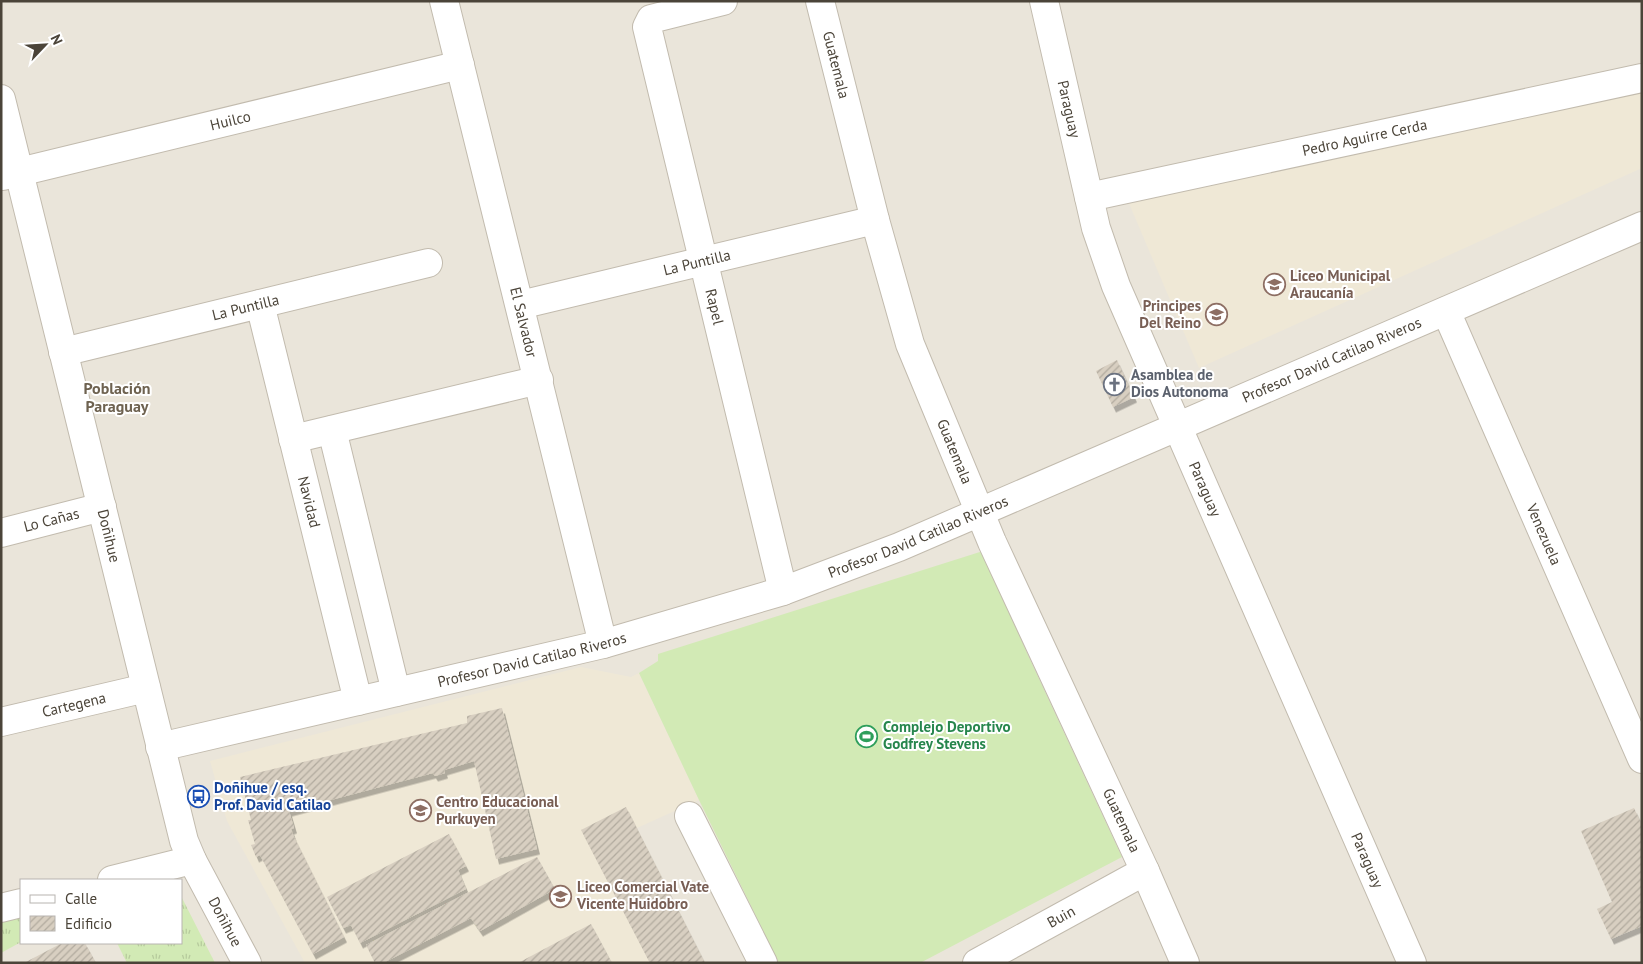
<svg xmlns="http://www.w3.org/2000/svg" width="1643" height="964" viewBox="0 0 1643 964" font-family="'PT Sans',sans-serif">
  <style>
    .residential { fill: #eae5da; fill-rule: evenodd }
    .education { fill: #efe8d6 }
    .grass { fill: url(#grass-tufts) }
    .pitch { fill: #d2eab5 }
    .building { fill: url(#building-hatch); filter: url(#shadow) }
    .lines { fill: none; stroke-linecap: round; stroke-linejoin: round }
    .minor-casing { stroke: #c2bbae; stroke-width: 30 }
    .minor { stroke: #fff; stroke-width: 28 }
    .labels { text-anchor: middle; stroke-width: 4; stroke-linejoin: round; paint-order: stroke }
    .street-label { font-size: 15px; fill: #4b4439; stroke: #fff }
    .education-label { font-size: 15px; font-weight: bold; fill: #785e54; stroke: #fff; text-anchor: start }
    .worship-label { font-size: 15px; font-weight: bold; fill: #5b616d; stroke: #fff; text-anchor: start }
    .leisure-label { font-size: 15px; font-weight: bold; fill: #27864d; stroke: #fff; text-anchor: start }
    .transit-label { font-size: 15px; font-weight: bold; fill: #164399; stroke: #fff; text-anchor: start }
    .neighbourhood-label { font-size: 16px; font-weight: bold; fill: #6e6250; stroke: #fff }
  </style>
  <defs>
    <pattern id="grass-tufts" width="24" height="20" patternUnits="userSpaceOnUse" patternTransform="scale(1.25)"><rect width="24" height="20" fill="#d2eab5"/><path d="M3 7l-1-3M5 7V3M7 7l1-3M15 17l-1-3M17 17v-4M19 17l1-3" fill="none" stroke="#b6ca9c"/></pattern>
    <pattern id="building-hatch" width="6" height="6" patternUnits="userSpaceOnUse" patternTransform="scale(1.25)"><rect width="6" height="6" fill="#d8cfc1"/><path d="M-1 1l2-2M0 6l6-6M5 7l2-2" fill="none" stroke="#b1aa9e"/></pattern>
    <filter id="shadow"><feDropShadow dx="3" dy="5.5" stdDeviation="0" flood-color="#0004"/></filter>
  </defs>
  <rect width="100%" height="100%" fill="#f6f3ec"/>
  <path class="residential" d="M1,1H1642V963H1ZM21,880H181V943H21Z"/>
  <g class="education">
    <path d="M1642,90V168L1199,368L1128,201Z"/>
    <path d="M581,667L631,677L639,673L699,800L637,828L705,963H305L227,821L210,761Z"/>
  </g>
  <g class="grass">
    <path d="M181,896L215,963H127L117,943H181Z"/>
    <path d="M21,912V942L1,953V917Z"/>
  </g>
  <path class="pitch" d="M983,551L1028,655L1122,857L920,963H779L699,800L639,673L658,661V654Z"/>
  <g class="building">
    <path d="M1117,360L1134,397L1113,407L1096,371Z"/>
    <path d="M502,708L537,849L496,859L474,761L444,770L445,773L435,776L433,773L289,811L294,828L291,829L294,837L344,937L313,954L260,855L256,857L251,845L255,844L248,820H251L240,777L467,723V716Z"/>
    <path d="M626,807L705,963H650L581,830Z"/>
    <path d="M1634,808L1642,825V926L1611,939L1597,909L1612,902L1581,831Z"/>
    <path d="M449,834L466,866L458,870L466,889L360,943L351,925L343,928L327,897Z"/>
    <path d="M537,857L555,889L480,931L471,918L383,963H375L366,945Z"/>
    <path d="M591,924L612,963H518Z"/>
    <path d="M62,943H85L96,963H24Z"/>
  </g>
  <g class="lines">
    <defs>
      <g id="minor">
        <path id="s1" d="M444,1L603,644"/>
        <path id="s2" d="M723,1L651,19L647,27L783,591"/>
        <path id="s3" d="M820,1L875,220L910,344L992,542L1145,871L1185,963"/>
        <path id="s4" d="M1044,1L1096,228L1116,286L1412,963"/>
        <path id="s5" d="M1,99L184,841L192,860L247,963"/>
        <path id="s6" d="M3,176L460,65"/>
        <path id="s7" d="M1089,197L1642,78"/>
        <path id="s8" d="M260,304L358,701"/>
        <path id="s9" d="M520,305L875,220"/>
        <path id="s10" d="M1446,311L1642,759"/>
        <path id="s11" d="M63,352L428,263"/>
        <path d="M332,430L396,692"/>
        <path d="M293,439L539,380"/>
        <path id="s12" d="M1,533L102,507"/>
        <path id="s13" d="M1,722L146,688"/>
        <path id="s14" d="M160,747L603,644L783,591L899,547L1642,226"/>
        <path d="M689,816L763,963"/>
        <path d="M112,880L192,860"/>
        <path d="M1,908L21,903"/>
        <path id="s15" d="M977,963L1145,871"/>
      </g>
    </defs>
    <use href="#minor" class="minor-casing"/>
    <use href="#minor" class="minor"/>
  </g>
  <defs>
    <symbol id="school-ring" viewBox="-11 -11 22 22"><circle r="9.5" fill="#fff" stroke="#8d6e63" stroke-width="1.5"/><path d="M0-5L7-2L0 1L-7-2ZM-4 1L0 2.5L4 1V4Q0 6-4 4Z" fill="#8d6e63"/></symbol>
    <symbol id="church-ring" viewBox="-11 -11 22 22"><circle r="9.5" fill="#fff" stroke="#6b7280" stroke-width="1.5"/><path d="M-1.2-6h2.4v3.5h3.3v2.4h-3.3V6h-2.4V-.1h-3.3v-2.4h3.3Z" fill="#6b7280"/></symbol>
    <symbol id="stadium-ring" viewBox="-11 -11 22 22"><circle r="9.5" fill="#fff" stroke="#2e9e5b" stroke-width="1.5"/><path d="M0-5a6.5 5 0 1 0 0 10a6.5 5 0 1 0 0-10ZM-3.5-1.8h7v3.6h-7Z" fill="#2e9e5b"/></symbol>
    <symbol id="bus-ring" viewBox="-11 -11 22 22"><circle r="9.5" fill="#fff" stroke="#1a4fb4" stroke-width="1.5"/><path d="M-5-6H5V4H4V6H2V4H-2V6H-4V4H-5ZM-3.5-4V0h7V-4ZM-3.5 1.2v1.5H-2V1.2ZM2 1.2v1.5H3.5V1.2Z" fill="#1a4fb4"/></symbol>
  </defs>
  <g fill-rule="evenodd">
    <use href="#school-ring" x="1262" y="272" width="25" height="25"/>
    <use href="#school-ring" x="1204" y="302" width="25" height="25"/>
    <use href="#church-ring" x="1102" y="372" width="25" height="25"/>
    <use href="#stadium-ring" x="854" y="724" width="25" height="25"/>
    <use href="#bus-ring" x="186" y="784" width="25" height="25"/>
    <use href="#school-ring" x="408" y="798" width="25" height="25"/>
    <use href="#school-ring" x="548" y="884" width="25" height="25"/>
  </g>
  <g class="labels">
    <g class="street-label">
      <text dy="5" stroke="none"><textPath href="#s3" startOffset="66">Guatemala</textPath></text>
      <text dy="5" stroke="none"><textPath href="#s4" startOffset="111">Paraguay</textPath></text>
      <text dy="5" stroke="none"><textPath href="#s6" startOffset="234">Huilco</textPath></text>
      <text dy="5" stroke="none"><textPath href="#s7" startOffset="282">Pedro Aguirre Cerda</textPath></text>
      <text dy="5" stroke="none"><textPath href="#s9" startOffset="182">La Puntilla</textPath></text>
      <text dy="5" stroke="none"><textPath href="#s2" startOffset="371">Rapel</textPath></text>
      <text dy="5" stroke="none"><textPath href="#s11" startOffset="188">La Puntilla</textPath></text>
      <text dy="5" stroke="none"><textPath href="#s1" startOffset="331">El Salvador</textPath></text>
      <text dy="5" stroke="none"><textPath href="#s14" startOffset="1238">Profesor David Catilao Riveros</textPath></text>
      <text dy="5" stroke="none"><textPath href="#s3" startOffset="471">Guatemala</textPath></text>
      <text dy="5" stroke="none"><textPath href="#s4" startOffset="516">Paraguay</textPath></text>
      <text dy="5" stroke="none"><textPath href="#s8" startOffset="204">Navidad</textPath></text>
      <text dy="5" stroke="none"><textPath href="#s12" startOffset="52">Lo Cañas</textPath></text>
      <text dy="5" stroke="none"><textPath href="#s10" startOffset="244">Venezuela</textPath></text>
      <text dy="5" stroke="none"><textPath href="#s5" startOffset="450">Doñihue</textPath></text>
      <text dy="5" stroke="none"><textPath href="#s14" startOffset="788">Profesor David Catilao Riveros</textPath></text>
      <text dy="5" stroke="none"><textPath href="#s14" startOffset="382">Profesor David Catilao Riveros</textPath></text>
      <text dy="5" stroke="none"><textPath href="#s13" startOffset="75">Cartegena</textPath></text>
      <text dy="5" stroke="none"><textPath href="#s3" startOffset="876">Guatemala</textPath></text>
      <text dy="5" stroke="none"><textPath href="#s4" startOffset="921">Paraguay</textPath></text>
      <text dy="5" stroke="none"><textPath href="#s15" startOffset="96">Buin</textPath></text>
      <text dy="5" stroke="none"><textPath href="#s5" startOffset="855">Doñihue</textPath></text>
    </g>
    <g class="education-label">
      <text x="1290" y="281">Liceo Municipal<tspan x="1290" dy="17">Araucanía</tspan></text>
      <text x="1201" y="311" text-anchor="end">Principes<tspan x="1201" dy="17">Del Reino</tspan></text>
      <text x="436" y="807">Centro Educacional<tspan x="436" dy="17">Purkuyen</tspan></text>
      <text x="577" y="892">Liceo Comercial Vate<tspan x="577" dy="17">Vicente Huidobro</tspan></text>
    </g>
    <g class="worship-label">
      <text x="1131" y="380">Asamblea de<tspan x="1131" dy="17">Dios Autonoma</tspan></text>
    </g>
    <g class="leisure-label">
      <text x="883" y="732">Complejo Deportivo<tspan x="883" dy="17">Godfrey Stevens</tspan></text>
    </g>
    <g class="transit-label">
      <text x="214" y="793">Doñihue / esq.<tspan x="214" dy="17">Prof. David Catilao</tspan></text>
    </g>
    <g class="neighbourhood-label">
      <text x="117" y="394">Población<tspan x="117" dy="18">Paraguay</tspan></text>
    </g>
  </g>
  <rect width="1643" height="964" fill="none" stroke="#4b4439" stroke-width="5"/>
  <rect x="20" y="879" width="162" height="65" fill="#ffffff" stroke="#b7b4b0"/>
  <rect x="30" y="895" width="25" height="8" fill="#ffffff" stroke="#b7b4b0"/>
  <text x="65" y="904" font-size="15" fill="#4b4439">Calle</text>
  <rect x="30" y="916" width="25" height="15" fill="url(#building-hatch)" stroke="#b7b4b0"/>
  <text x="65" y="929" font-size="15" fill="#4b4439">Edificio</text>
  <g transform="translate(45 45) rotate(65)" stroke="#ffffff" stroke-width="4" paint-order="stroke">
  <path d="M0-4L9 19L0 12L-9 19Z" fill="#4b4439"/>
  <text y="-8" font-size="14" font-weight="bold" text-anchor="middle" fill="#4b4439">N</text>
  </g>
</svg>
